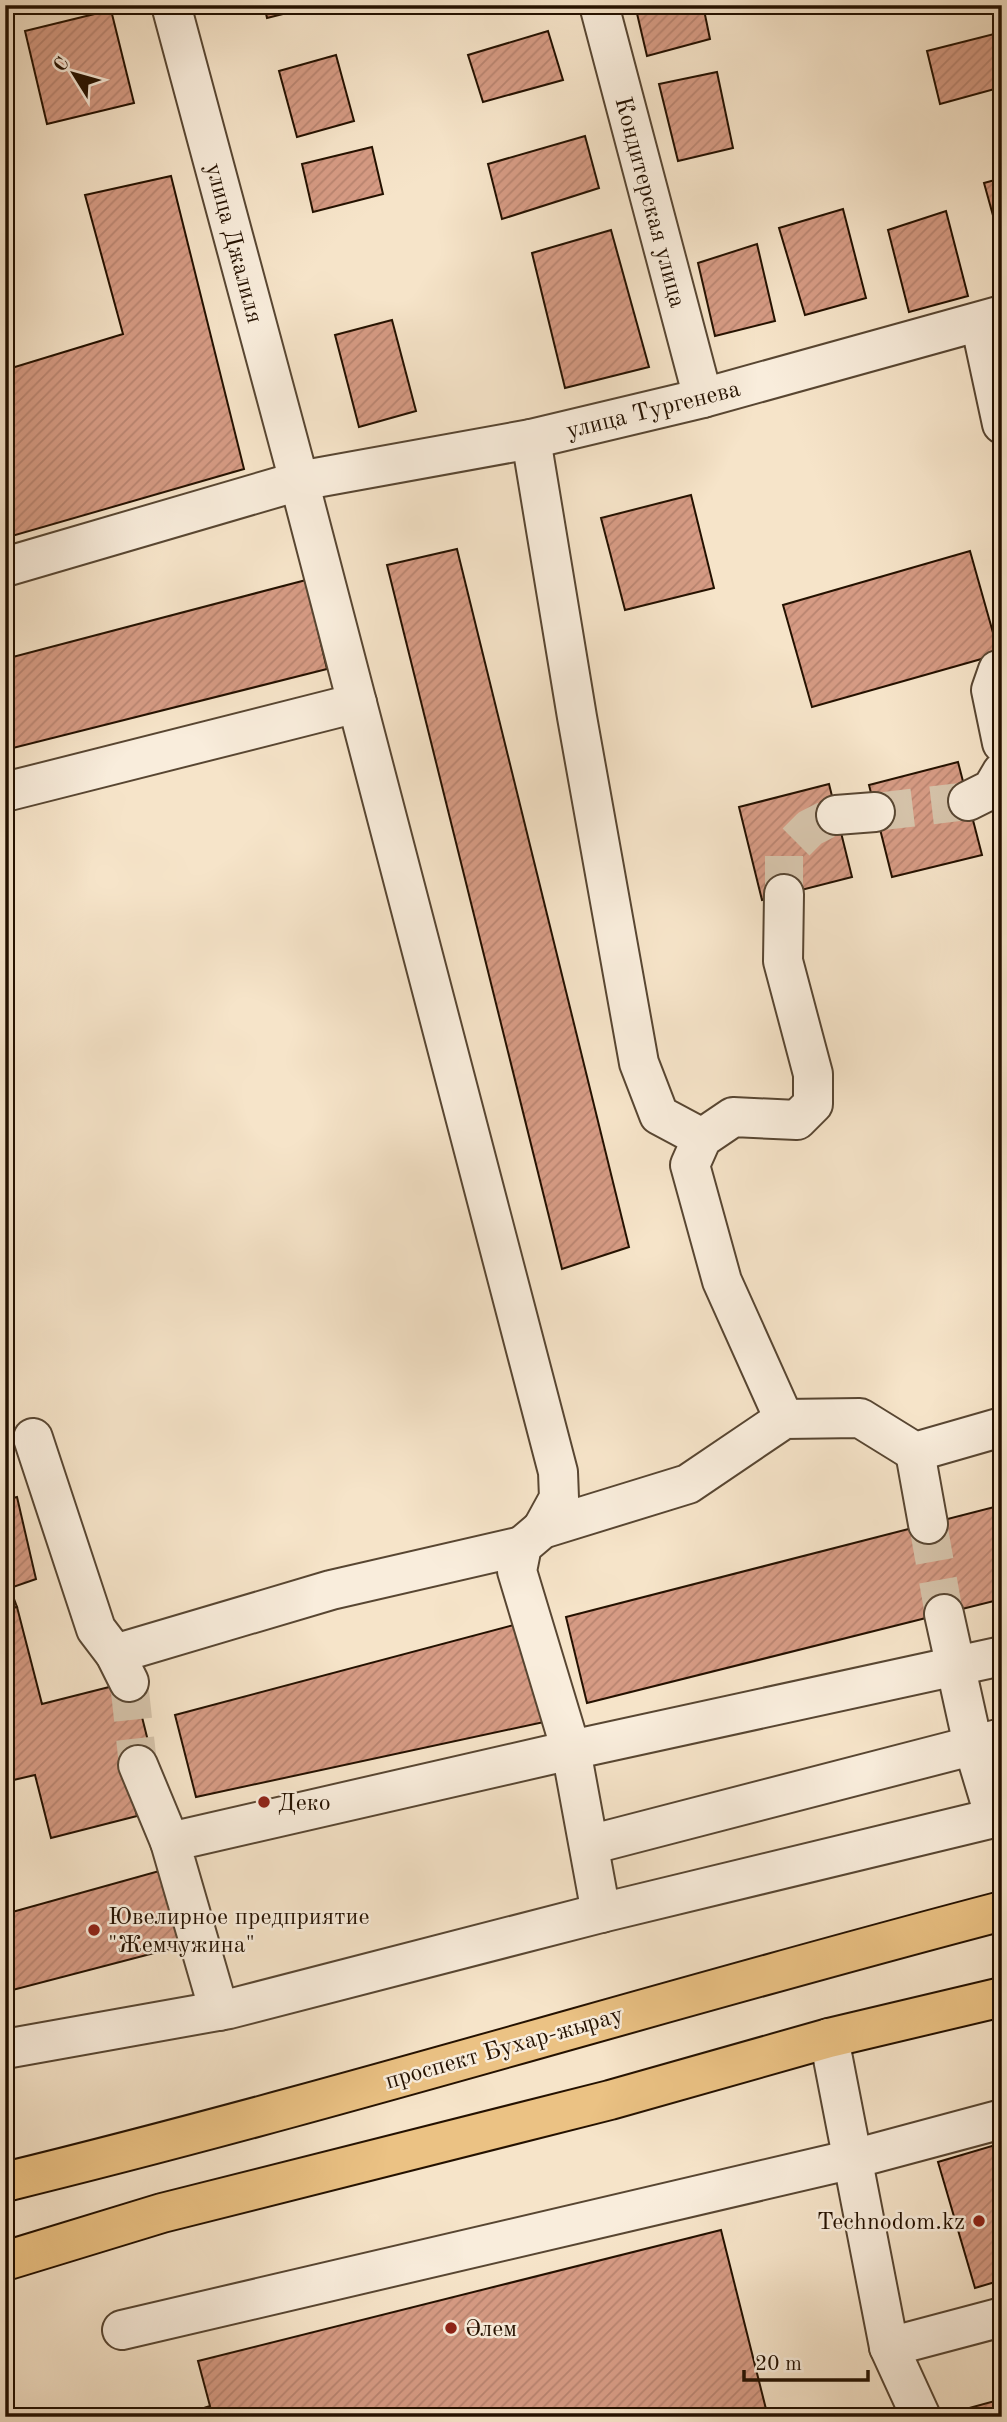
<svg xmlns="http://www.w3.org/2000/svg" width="1007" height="2422" viewBox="0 0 1007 2422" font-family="'Old Standard TT',serif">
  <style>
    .building { fill: url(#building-hatch); stroke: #241100; stroke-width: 2 }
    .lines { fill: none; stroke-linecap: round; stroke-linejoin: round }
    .minor-tunnel { stroke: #d6c4ab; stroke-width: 38; stroke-dasharray: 38 19; stroke-linecap: butt }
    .minor-casing { stroke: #584632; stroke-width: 42 }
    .major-casing { stroke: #241100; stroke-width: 42 }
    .minor { stroke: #f9eddc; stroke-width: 38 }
    .major { stroke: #ebc284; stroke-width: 38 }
    .poi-dot { fill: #8f2418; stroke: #f9eddc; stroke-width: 2.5 }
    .labels { text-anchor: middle; stroke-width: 5; stroke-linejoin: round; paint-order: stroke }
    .street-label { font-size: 24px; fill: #241100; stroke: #f9eddc }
    .poi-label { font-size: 24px; fill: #241100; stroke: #f9eddc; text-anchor: start }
  </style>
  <defs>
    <pattern id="building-hatch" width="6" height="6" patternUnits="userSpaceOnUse" patternTransform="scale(1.75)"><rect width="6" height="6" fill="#d69b84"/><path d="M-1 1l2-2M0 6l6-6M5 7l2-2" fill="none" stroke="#b88470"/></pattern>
  </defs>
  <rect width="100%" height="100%" fill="#f6e4c9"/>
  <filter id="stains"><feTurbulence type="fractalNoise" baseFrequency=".00286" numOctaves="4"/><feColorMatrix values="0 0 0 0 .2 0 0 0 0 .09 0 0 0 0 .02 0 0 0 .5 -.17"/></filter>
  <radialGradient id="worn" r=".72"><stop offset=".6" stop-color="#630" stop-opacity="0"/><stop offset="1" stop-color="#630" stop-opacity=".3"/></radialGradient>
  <g class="building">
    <path d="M264,5H314L315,6L267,18Z"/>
    <path d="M635,5H703L710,39L647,56Z"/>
    <path d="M111,10L134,103L47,124L25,31Z"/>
    <path d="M548,31L563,80L483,102L468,55Z"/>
    <path d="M1002,32V87L940,104L927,51Z"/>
    <path d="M336,55L354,121L297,137L279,71Z"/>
    <path d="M717,72L733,148L678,161L659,84Z"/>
    <path d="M585,136L599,188L502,219L488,164Z"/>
    <path d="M372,147L383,194L313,212L302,164Z"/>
    <path d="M171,176L244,469L5,538V370L123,334L85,195Z"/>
    <path d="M1002,178V248L984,183Z"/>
    <path d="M843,209L866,298L805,315L779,228Z"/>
    <path d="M946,211L968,296L909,312L888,230Z"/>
    <path d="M611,230L649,367L565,388L532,253Z"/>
    <path d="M757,244L775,321L715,336L698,263Z"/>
    <path d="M392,320L416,411L359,427L335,335Z"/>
    <path d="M691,495L714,588L625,610L601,518Z"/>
    <path d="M457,549L629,1247L562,1269L387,565Z"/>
    <path d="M970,551L999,654L812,707L783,605Z"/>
    <path d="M306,580L327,669L5,750V659Z"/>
    <path d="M958,762L982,855L892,877L869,785Z"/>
    <path d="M829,784L852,877L762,900L739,807Z"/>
    <path d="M17,1497L36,1579L10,1588L17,1607L5,1610V1500Z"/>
    <path d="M1002,1505V1599L587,1703L566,1617Z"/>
    <path d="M17,1607L42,1704L133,1681L153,1761L124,1768L137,1816L51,1838L35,1775L5,1782V1610Z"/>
    <path d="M529,1621L558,1719L196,1797L175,1715Z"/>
    <path d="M170,1868L185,1945L5,1992V1914Z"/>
    <path d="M1002,2143V2280L975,2288L938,2162Z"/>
    <path d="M721,2230L768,2417H203L201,2409L210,2406L198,2361Z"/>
    <path d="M1002,2399V2417H964L962,2410Z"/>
  </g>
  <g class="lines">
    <g class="minor-tunnel">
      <path d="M875,812L968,801"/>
      <path d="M784,894V854L810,828L836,815"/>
      <path d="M928,1524L944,1614"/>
      <path d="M129,1682L138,1765"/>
    </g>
    <defs>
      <g id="minor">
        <path d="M171,5L299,481L558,1472L559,1498L542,1529"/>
        <path d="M599,5L703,398"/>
        <path d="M980,322L1002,424"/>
        <path d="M531,439L577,717L639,1063L659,1115L702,1138"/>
        <path d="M5,567L299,481L531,439L703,398L1002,315"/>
        <path d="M1002,669L998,670L991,690L1002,743"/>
        <path d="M5,792L357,703"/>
        <path d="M968,801L992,789L1002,772"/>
        <path d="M836,815L875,812"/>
        <path d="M784,894L783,961L813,1074V1104L797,1120L733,1117L702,1138L690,1165L722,1281L784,1419"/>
        <path d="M33,1438L96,1629L115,1654L129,1682"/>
        <path d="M915,1452L928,1524"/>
        <path d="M944,1614L973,1745L995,1818"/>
        <path d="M115,1654L331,1590L522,1546"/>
        <path d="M138,1765L170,1842"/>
        <path d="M589,1845L1002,1738"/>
        <path d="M601,1913L571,1750L517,1571L522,1546L542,1529L688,1484L784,1419L860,1418L915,1452L1002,1427"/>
        <path d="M219,2011L170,1842L571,1750L1002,1656"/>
        <path d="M829,2038L889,2347L921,2417"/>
        <path d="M5,2049L229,2009L601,1913L1002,1816"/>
        <path d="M122,2330L853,2159L1002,2119"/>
        <path d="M889,2347L1002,2317"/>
      </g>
      <g id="major">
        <path d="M5,2182C340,2100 669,1998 1002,1911"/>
        <path d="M5,2261L162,2213L610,2100L829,2038L1002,1997"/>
      </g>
    </defs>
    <use href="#minor" class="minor-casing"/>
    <use href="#major" class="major-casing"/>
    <use href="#minor" class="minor"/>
    <use href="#major" class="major"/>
  </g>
  <g class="poi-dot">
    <circle cx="264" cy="1802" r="7"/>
    <circle cx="94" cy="1930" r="7"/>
    <circle cx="979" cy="2221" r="7"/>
    <circle cx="451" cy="2328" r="7"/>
  </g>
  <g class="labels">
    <g class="street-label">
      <text transform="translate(651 202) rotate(75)" y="8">Кондитерская улица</text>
      <text transform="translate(235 243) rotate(75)" y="8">улица Джалиля</text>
      <text transform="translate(653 409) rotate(-14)" y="8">улица Тургенева</text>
      <text transform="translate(504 2047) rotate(-16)" y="8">проспект Бухар-жырау</text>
    </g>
    <g class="poi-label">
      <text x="278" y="1810">Деко</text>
      <text x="108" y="1924">Ювелирное предприятие<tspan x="108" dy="28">"Жемчужина"</tspan></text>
      <text x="965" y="2229" text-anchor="end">Technodom.kz</text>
      <text x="465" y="2336">Әлем</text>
    </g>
  </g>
  <rect width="1007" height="2422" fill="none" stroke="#f6e4c9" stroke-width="28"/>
  <rect x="7" y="7" width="993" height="2408" fill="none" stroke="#241100" stroke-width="3.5"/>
  <rect x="14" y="14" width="979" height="2394" fill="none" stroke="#241100" stroke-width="2"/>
  <g transform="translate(74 74) rotate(307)" stroke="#f9eddc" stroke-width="5" paint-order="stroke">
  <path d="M0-5L12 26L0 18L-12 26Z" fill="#241100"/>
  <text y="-10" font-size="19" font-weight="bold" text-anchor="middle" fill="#241100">С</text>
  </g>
  <path d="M744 2370v10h124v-10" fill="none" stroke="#241100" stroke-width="3.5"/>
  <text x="755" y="2370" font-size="21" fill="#241100" stroke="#f9eddc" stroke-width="5" paint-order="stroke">20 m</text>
  <rect width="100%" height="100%" filter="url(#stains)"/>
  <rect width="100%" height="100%" fill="url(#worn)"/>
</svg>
